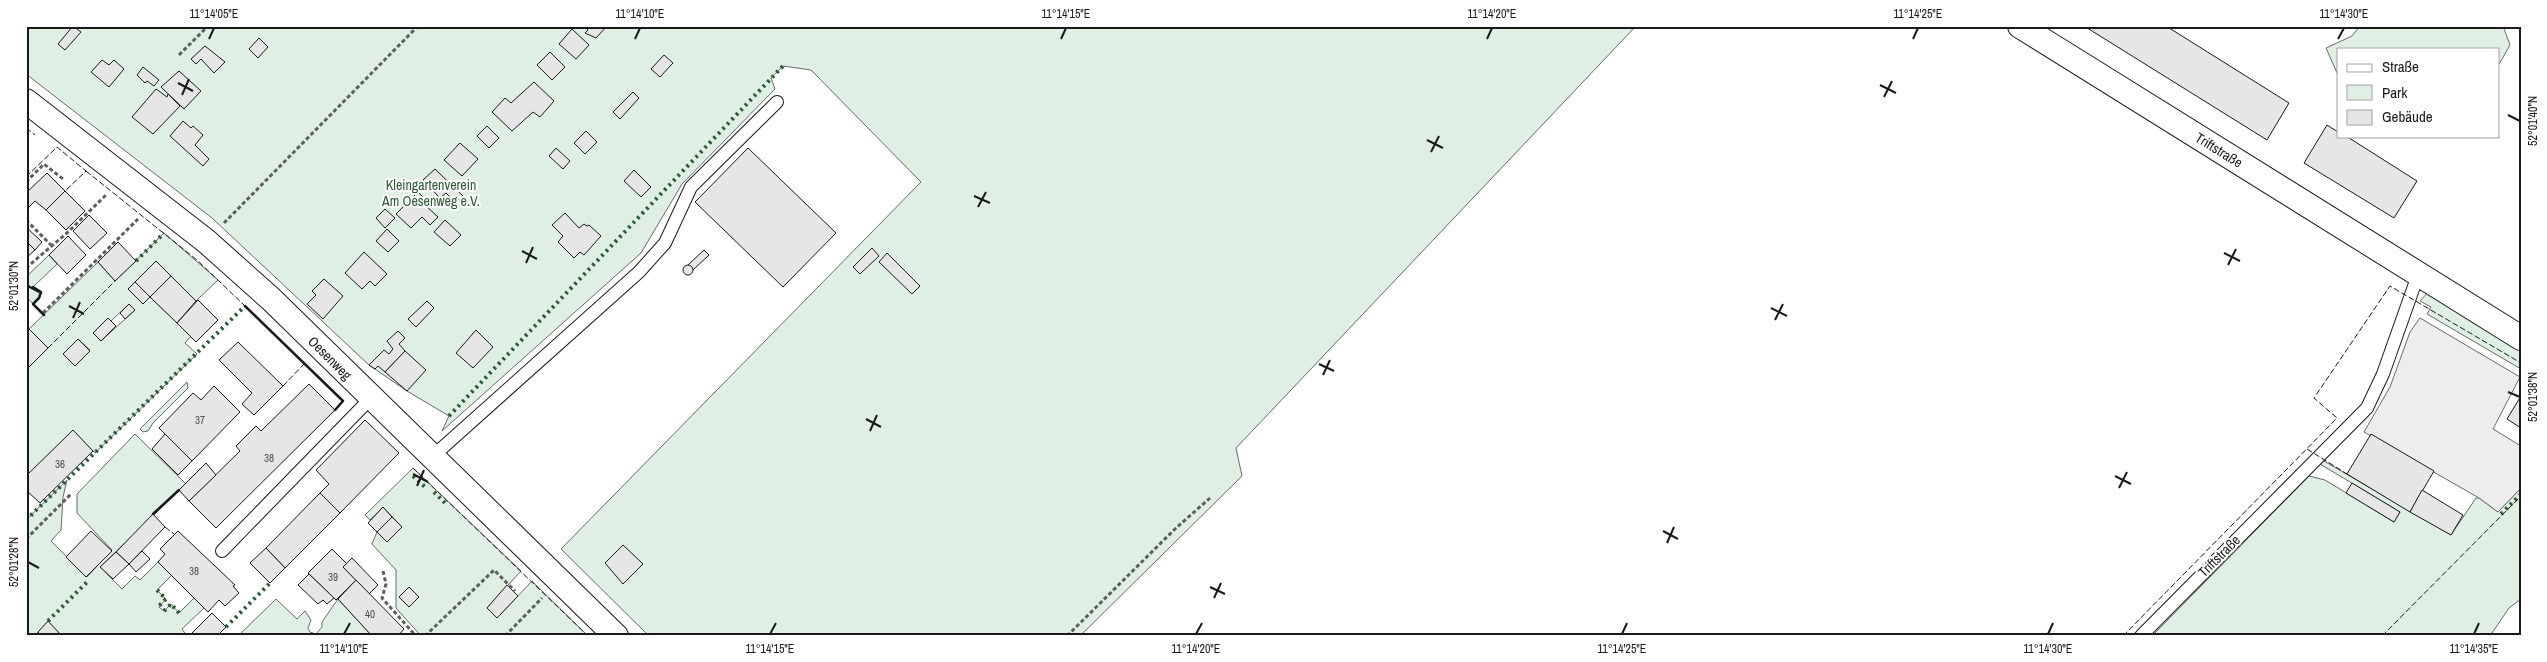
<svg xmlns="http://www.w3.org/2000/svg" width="2547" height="662" viewBox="0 0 2547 662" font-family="'Archivo Narrow',sans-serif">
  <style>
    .green { fill: #e0efe3; stroke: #6a6a6a; fill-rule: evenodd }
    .parking { fill: #ededed; stroke: #6a6a6a }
    .building { fill: #e6e6e6; stroke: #1a1a1a }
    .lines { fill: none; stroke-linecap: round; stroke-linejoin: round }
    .lane-casing { stroke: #1a1a1a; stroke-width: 14 }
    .street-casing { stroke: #1a1a1a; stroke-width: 26 }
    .path { stroke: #5f5f5f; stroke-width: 3; stroke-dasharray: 4 2.5; stroke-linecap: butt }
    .lane { stroke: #fff; stroke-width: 12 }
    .street { stroke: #fff; stroke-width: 24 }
    .hedge { stroke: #2b5a34; stroke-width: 4; stroke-dasharray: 2.5 4; stroke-linecap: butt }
    .fence { stroke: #1a1a1a; stroke-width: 1; stroke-dasharray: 6 2.5; stroke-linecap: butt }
    .wall { stroke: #1a1a1a; stroke-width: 2.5 }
    .ticks { fill: none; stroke: #1a1a1a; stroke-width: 2 }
    .labels { text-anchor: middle; stroke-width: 4; stroke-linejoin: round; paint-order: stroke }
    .number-label { font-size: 11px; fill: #4d4d4d }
    .street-label { font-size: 14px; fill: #1a1a1a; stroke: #fff }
    .park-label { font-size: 14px; fill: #2b5a34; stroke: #fff }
    .neatline { fill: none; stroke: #1a1a1a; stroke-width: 2 }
    .ticks-label { font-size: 12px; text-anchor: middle; fill: #1a1a1a }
  </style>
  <rect width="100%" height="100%" fill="#fff"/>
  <g class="green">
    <path d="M26,26H1636L1236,448L1242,476L1080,636H649L561,549L921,182L811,70L783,66L771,78L775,89L682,184L641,253L442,431L449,416L407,391L369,365L212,218L26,74Z"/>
    <path d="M2360,26H2503L2510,45L2498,66V49H2338V75L2326,48L2352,36Z"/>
    <path d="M164,233L218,280L196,301L156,262L128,289L142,303L150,297L191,336L185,343L197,354L95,453L73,431L26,477V370L47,348L29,329L98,262L115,281ZM129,304L135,310L101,341L93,333L108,318L111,321ZM78,339L90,350L75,366L63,354Z"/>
    <path d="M49,255L57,264L33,287L41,295L33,304L26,296V277Z"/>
    <path d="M2429,291L2521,349V369L2427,314L2431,307L2420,301Z"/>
    <path d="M187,382L188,388L153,423L148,431L143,432L140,429Z"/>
    <path d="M135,434L186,484L100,567L122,589L135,576L140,580L158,562L172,575L157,590L166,599L159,607L164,611L171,604L179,613L194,598L204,608L182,629L187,636H62L48,622L34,636H26V520L67,480L63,497L61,530L51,541L87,577L112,550L77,513V494Z"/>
    <path d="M2324,461L2451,535L2476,498H2479L2498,512L2521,488V599L2509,608L2490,636H2152L2309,476L2325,480L2394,522L2400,512L2320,464Z"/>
    <path d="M413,468L521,571L487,608L497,618L532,581L588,636H421L396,608V570L372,544L377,532L387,542L402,527L383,507L370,520L365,515Z"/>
    <path d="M276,599L297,619L305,611L311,620L308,628L310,632L316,634L322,627V622L338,599L372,636H238Z"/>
  </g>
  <path class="parking" d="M2420,318L2520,377L2493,429L2521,446V488L2498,512L2479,498L2364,432L2390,387L2410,332Z"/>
  <g class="building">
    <path d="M73,26L81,32L65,50L58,44Z"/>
    <path d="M584,26H607L596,38L585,33L588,30Z"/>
    <path d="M2084,26H2166L2289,103L2267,140Z"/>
    <path d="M572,29L589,45L576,59L559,44Z"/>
    <path d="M259,38L268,47L258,58L249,49Z"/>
    <path d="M205,46L225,62L214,73L201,59L196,64L191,59Z"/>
    <path d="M550,52L565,67L552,80L537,65Z"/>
    <path d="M664,55L673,63L660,77L651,69Z"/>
    <path d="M102,60L109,65L114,60L124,69L109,87L91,72Z"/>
    <path d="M143,67L159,80L154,86L147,81L145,83L137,75Z"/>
    <path d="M179,71L201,91L184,109L161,87Z"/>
    <path d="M534,82L554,101L540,117L533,112L512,131L492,112L505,98L511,103Z"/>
    <path d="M156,89L167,97L168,94L180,106L153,134L132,117Z"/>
    <path d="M633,92L639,98L620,119L613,112Z"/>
    <path d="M183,121L191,128L193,126L203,135L195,145L209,159L203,166L170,136Z"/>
    <path d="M2327,125L2338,132V136H2346L2417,181L2394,218L2304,163Z"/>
    <path d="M487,126L499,138L489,148L477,136Z"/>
    <path d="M586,131L597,142L585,154L574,143Z"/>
    <path d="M460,143L478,159L462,176L444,160Z"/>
    <path d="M556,148L570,161L563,169L549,156Z"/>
    <path d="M748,148L836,233L783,287L695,202Z"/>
    <path d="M435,169L466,199L463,203L458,199L455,202L446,193L440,198L423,180Z"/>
    <path d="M634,170L651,187L641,197L624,181Z"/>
    <path d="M47,173L65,191L46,210L35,201L29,207L26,205V193Z"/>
    <path d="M65,191L85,211L66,230L46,210Z"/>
    <path d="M418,192L429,203L426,206L438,217L430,225L422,217L411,228L396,214Z"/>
    <path d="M385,209L395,218L385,228L376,218Z"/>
    <path d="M565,213L579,228L584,224L587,226L589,225L601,236L584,255L580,252L574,258L558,242L563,236L552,225Z"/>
    <path d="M89,215L107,233L90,249L73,231Z"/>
    <path d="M445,220L461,235L450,246L434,232Z"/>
    <path d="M26,227L42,242L35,250L26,241Z"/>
    <path d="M387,229L399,241L388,252L376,241Z"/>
    <path d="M68,236L86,255L67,274L49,255Z"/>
    <path d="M26,241L35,250L26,258Z"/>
    <path d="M118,242L136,261L115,281L98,262Z"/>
    <path d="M872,248L879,256L860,274L853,267Z"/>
    <path d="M704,250L709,255L693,270L688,265Z"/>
    <path d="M364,252L387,274L375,286L370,281L362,289L345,273Z"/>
    <path d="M887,253L920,286L912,294L879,262Z"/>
    <path d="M156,261L171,276L150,297L135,282Z"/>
    <circle cx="688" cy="270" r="5"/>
    <path d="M171,276L196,301L177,323L150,297Z"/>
    <path d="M324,279L343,296L323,319L307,304L316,295L312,291Z"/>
    <path d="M135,282L150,297L143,304L128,289Z"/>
    <path d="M198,300L218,320L196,342L177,323Z"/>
    <path d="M427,301L434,308L416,327L408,319Z"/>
    <path d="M129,304L135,310L125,319L120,313Z"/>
    <path d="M108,318L116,326L101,341L93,333Z"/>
    <path d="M29,329L48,348L26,370V332Z"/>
    <path d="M476,330L493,347L473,368L456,353Z"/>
    <path d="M398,331L405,338L399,344L405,351L385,372L378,366L375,369L369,365L384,350L389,354L393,349L387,341Z"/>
    <path d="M78,339L90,351L75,366L63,354Z"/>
    <path d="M238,342L283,386L254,415L242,404L252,393L219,360Z"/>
    <path d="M405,351L426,370L407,391L385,372Z"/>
    <path d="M309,384L335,410L216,528L189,501L240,451L236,446L256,426L261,431Z"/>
    <path d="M214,386L240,412L192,461L159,428L193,393L201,400Z"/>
    <path d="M2521,396V428L2507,419Z"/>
    <path d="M365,420L399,453L340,513L320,493L329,484L316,470Z"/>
    <path d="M73,430L93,451L40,503L26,490V476Z"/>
    <path d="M165,434L192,461L178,475L152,449Z"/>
    <path d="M2371,434L2434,471L2410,512L2347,474Z"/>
    <path d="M206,463L216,475L189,501L179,490Z"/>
    <path d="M2352,483L2400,512L2394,522L2346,493Z"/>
    <path d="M2422,490L2463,515L2451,535L2410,512Z"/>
    <path d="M320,493L340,513L285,568L266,548Z"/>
    <path d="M383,507L392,517L377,532L368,523Z"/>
    <path d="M153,514L165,527L129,564L116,552Z"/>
    <path d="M392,517L402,527L387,542L377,532Z"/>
    <path d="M91,531L112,551L86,577L66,557Z"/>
    <path d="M178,531L235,585L233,586L239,593L225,606L219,600L208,612L158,562L165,554L160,549Z"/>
    <path d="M623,545L643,564L623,584L605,563Z"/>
    <path d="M266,548L285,568L270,583L250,563Z"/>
    <path d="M332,549L347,564L343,567L356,580L336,600L308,573Z"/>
    <path d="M142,551L150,559L136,572L129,564Z"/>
    <path d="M116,552L129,564L113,579L100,567Z"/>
    <path d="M352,558L378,585L369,594L343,567Z"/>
    <path d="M309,574L334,598L327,604L323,600L318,604L298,585Z"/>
    <path d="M356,580L404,629L398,636H372L338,599Z"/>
    <path d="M507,585L518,596L497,618L487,608Z"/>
    <path d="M409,587L419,597L409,607L399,597Z"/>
    <path d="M212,613L226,627L217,636H189Z"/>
    <path d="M48,621L62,636H41L38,632Z"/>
  </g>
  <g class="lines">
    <defs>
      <g id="lane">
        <path d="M432,457L639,272L665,243L691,187L777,102"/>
        <path d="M222,551L371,398"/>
        <path d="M2141,636L2367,408L2383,374L2418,275"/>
      </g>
      <g id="street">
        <path d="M2020,26L2521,338"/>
        <path d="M26,101L206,241L271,299L616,636"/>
      </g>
    </defs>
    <use href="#lane" class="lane-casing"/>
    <use href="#street" class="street-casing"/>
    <g class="path">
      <path d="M179,55L208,26"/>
      <path d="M26,182L44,164L63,179"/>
      <path d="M26,220L51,245"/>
      <path d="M224,223L418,26"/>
      <path d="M26,268L68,232L106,195"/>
      <path d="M43,313L138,219"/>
      <path d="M26,539L71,494"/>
      <path d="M383,571L386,584L382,598L416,636"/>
      <path d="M425,636L494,570L515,591"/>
      <path d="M505,636L542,598"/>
      <path d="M1067,636L1176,528L1210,498"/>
    </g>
    <use href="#lane" class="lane"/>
    <use href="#street" class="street"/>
    <g class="hedge">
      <path d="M136,261L164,233"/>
      <path d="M449,416L783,66"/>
      <path d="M413,476L425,487"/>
      <path d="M434,492L445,503"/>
      <path d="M2501,514L2521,494"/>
      <path d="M26,520L245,306"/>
      <path d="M157,590L166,599L159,606"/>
      <path d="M164,611L171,604L179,613"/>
      <path d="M48,621L89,580"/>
      <path d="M226,627L270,583"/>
    </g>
    <g class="fence">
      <path d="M26,128L35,135"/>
      <path d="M86,171L197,260L245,306"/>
      <path d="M26,177L57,147L86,171L65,191"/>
      <path d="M48,348L115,281"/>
      <path d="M283,386L305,363"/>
      <path d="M2307,449L2347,474"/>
      <path d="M413,468L588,636"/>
      <path d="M165,527L174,534"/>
      <path d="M2123,636L2337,418L2314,398L2390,286L2521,363"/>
      <path d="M2382,636L2521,496"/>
    </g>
    <g class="wall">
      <path d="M33,287L41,292L39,298L33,304L44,315"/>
      <path d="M245,306L343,401L335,410"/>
      <path d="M2520,445L2521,443"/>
      <path d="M153,514L179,490"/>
    </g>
  </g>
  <path class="ticks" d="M209,39L214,28M635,39L640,28M1061,39L1066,28M1487,39L1492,28M1913,39L1918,28M2338,39L2344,28M178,83L193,91M1880,85L1896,93M182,95L189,79M1884,97L1892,81M2508,115L2520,121M1427,140L1443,148M1431,152L1439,136M974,196L990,203M978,207L986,192M522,251L537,259M2224,253L2240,261M526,263L533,247M2228,265L2236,249M28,286L39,292M69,306L84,314M1771,308L1787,316M73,318L80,302M1775,320L1783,304M1319,364L1334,371M1323,375L1330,360M2508,392L2520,397M866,419L881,427M870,431L877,415M413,474L428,482M2115,476L2131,484M417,486L424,470M2119,488L2127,472M1663,531L1678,539M1667,543L1674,527M28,562L39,568M1210,587L1225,594M1214,598L1221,583M344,634L350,623M770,634L776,623M1196,634L1202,623M1622,634L1627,623M2048,634L2053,623M2474,634L2479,623"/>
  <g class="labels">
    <g class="number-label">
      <text x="200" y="424">37</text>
      <text x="269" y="462">38</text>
      <text x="60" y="468">36</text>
      <text x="194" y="575">38</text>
      <text x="333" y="581">39</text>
      <text x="370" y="618">40</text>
    </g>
    <g class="street-label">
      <text transform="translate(2219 150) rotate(32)" y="5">Triftstraße</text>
      <text transform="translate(330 358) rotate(45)" y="5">Oesenweg</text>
      <text transform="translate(2219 556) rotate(-45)" y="5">Triftstraße</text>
    </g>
    <g class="park-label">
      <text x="431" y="190">Kleingartenverein<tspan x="431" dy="16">Am Oesenweg e.V.</tspan></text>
    </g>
  </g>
  <rect width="2547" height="662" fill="none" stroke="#ffffff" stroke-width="55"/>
  <rect x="2337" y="48" width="162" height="90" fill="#ffffff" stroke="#a3a3a3"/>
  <rect x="2347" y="64" width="25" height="8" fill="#ffffff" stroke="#a3a3a3"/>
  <text x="2382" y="72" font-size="15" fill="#1a1a1a">Straße</text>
  <rect x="2347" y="85" width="25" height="15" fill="#e0efe3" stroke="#a3a3a3"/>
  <text x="2382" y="98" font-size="15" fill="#1a1a1a">Park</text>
  <rect x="2347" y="110" width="25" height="15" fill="#e6e6e6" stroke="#a3a3a3"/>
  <text x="2382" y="122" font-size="15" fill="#1a1a1a">Gebäude</text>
  <rect x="28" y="28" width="2492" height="606" class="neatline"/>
  <g class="ticks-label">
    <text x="214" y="18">11°14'05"E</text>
    <text x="640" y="18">11°14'10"E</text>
    <text x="1066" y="18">11°14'15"E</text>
    <text x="1492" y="18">11°14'20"E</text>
    <text x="1918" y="18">11°14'25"E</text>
    <text x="2344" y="18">11°14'30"E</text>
    <text transform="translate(2533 121) rotate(-90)" y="4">52°01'40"N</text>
    <text transform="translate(14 286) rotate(-90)" y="4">52°01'30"N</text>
    <text transform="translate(2533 397) rotate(-90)" y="4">52°01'38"N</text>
    <text transform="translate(14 562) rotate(-90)" y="4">52°01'28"N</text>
    <text x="344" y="653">11°14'10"E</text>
    <text x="770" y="653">11°14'15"E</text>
    <text x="1196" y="653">11°14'20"E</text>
    <text x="1622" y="653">11°14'25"E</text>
    <text x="2048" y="653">11°14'30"E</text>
    <text x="2474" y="653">11°14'35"E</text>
  </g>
</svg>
